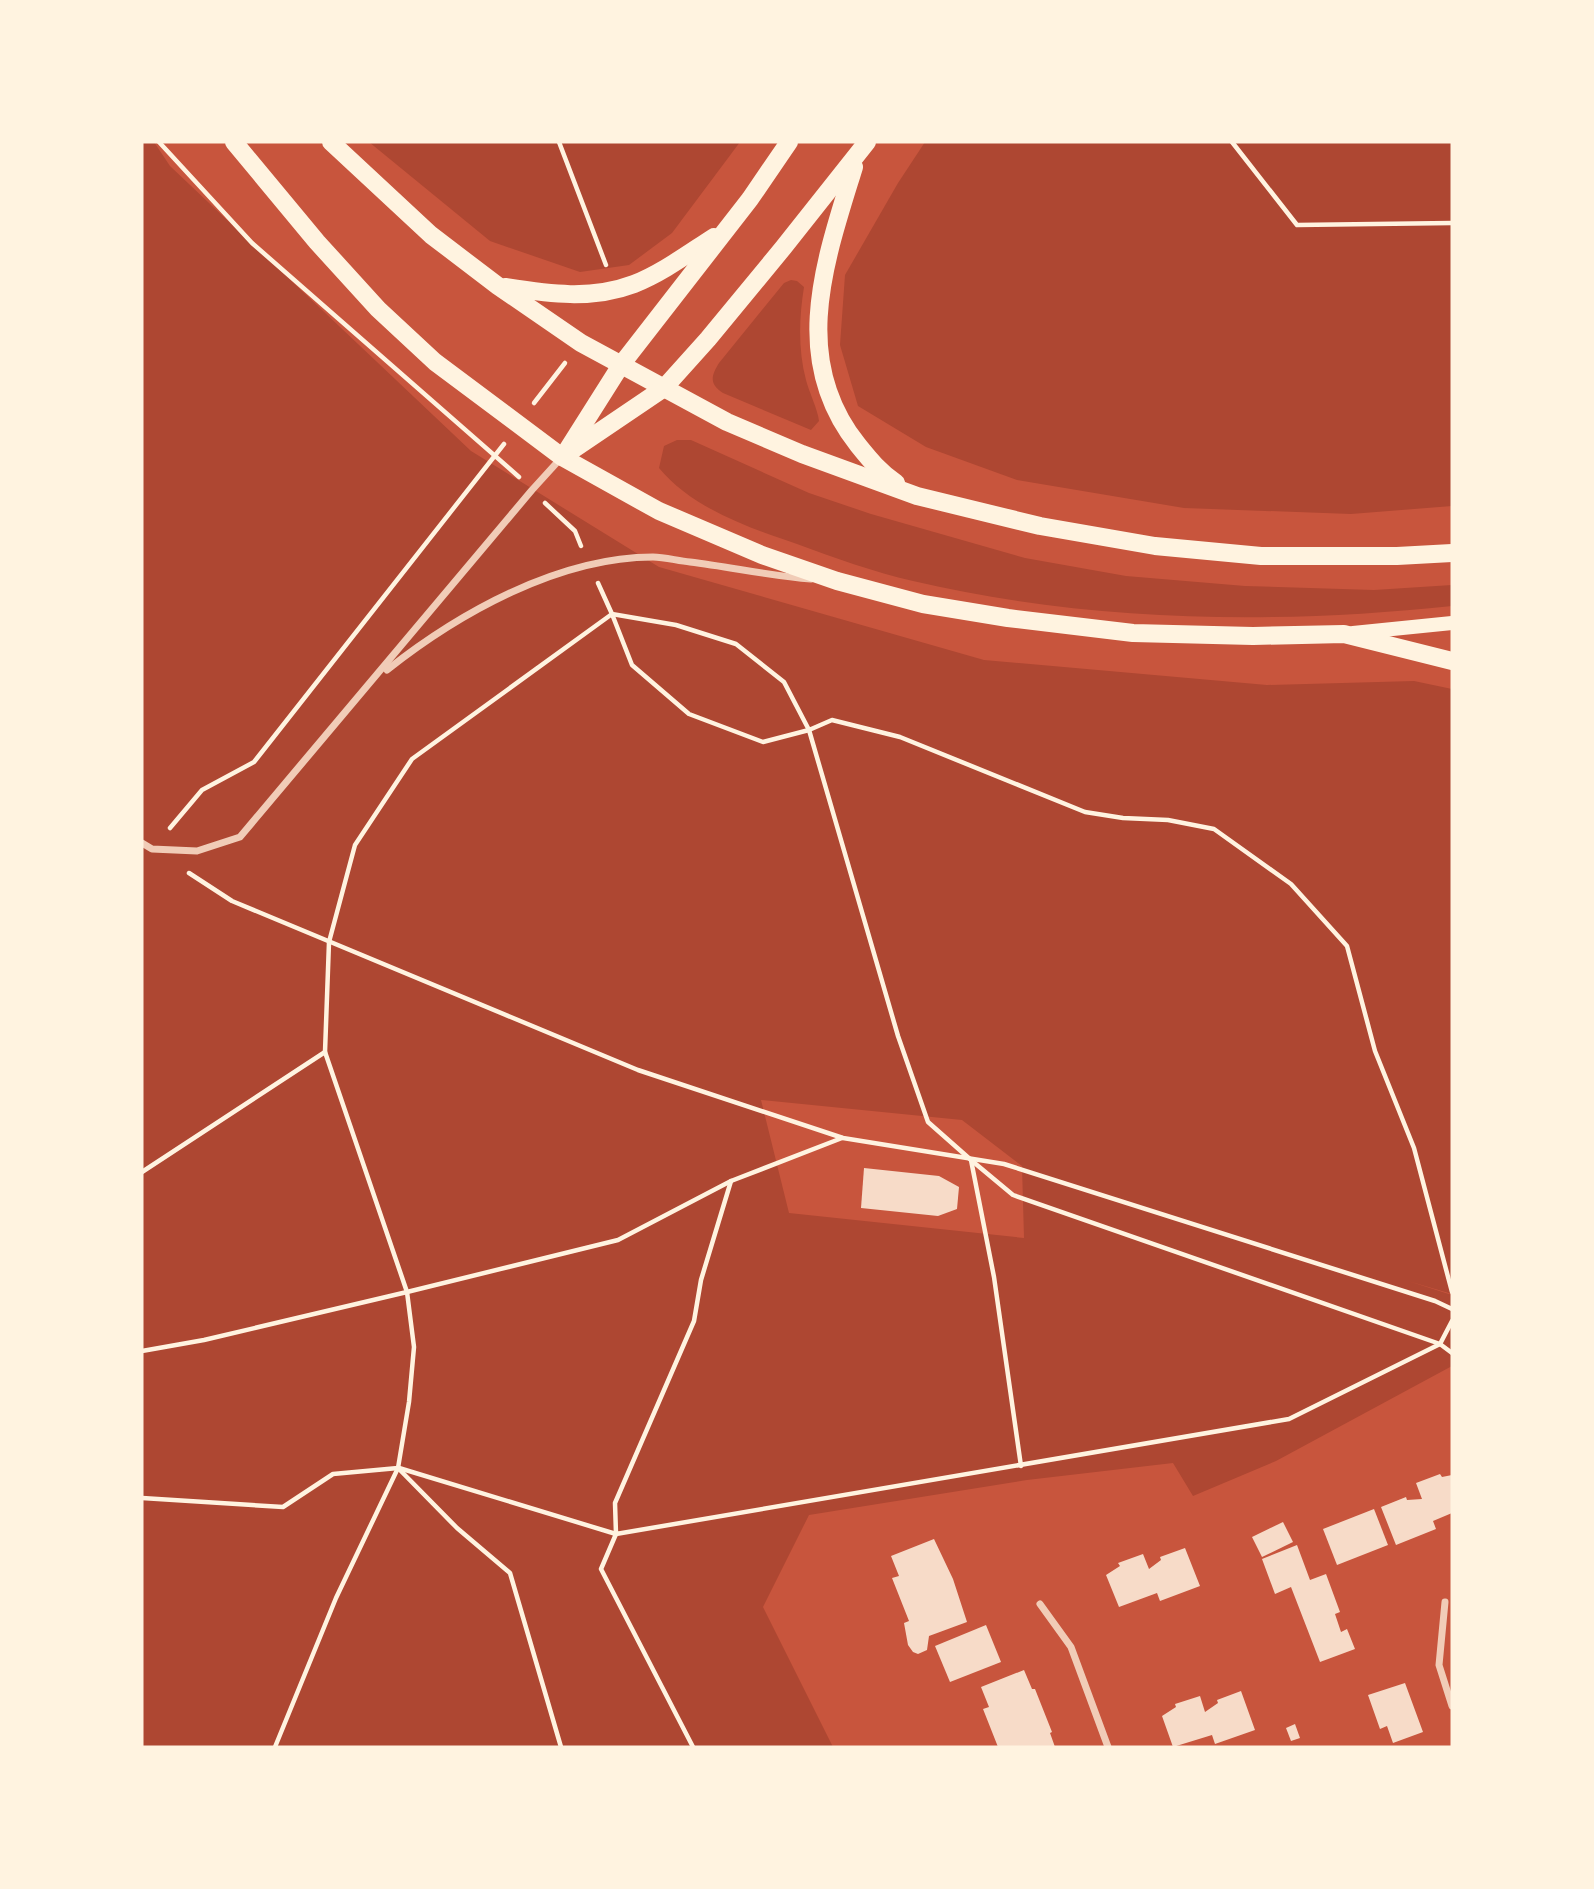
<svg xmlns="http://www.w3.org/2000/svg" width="1594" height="1889" viewBox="0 0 1594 1889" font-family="'Roboto Serif',serif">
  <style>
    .green { fill: #ae4732; fill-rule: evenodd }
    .building { fill: #f7dbc8 }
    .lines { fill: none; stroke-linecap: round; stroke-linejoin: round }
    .path { stroke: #fff3e0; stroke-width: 4.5 }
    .minor { stroke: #f1ccb7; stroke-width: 7 }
    .secondary { stroke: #fff3e0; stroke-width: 14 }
    .primary { stroke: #fff3e0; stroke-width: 18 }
  </style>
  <rect width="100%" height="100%" fill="#c8553d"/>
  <g class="green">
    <path d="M142,142H154L170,166L471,451L659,567L984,660L1267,685L1414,681L1452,689V1294L1408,1281L1452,1295V1366L1276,1461L1193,1496L1173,1463L1027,1480L809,1515L763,1607L833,1747H142ZM761,1100L962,1120L1022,1166L1024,1238L789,1213Z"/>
    <path d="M369,142H740L672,233L629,265L580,272L490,241Z"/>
    <path d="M925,142H1452V506L1351,514L1184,508L1017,480L926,447L858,406L840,345L845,275L898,183Z"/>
    <path d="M791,280L797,281L804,287C799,318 798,350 806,380C809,392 818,410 819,421L811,430L723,393C709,384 711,376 719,363L784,283Z"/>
    <path d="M677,440H691L809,493L871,514L1025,558L1126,576L1245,586L1374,590L1452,585V606C1274,625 1088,622 913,581C874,572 835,558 797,544C749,528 692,508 659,468L664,446Z"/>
  </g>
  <g class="building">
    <path d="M864,1168L939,1176L959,1187L957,1209L938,1216L861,1208Z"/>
    <path d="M1440,1474L1442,1477L1452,1475V1513L1433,1521L1436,1529L1396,1545L1381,1507L1406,1497L1407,1500L1422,1499L1416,1483Z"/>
    <path d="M1374,1509L1388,1545L1337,1565L1323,1529Z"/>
    <path d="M1283,1522L1293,1542L1262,1557L1252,1537Z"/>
    <path d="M934,1539L953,1579L967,1622L929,1636L927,1650L918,1654L913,1652L908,1645L904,1623L909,1621L892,1578L899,1576L891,1556Z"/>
    <path d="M1297,1545L1310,1580L1326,1574L1340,1612L1335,1614L1341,1632L1347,1629L1355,1649L1320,1662L1291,1587L1275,1594L1262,1559Z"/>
    <path d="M1185,1548L1200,1586L1160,1601L1157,1593L1119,1607L1106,1575L1120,1566L1118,1563L1143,1554L1149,1569L1161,1560L1160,1557Z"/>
    <path d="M986,1625L1001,1662L950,1682L935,1646Z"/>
    <path d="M1024,1670L1032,1689H1035L1052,1732L1050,1733L1055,1747H998L983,1709L989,1707L981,1687Z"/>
    <path d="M1405,1683L1423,1732L1393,1743L1387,1726L1380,1729L1368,1695Z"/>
    <path d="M1241,1691L1255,1730L1215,1744L1212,1735L1173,1747L1162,1716L1176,1707L1175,1704L1200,1696L1205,1712L1218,1703L1217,1700Z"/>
    <path d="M1295,1724L1300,1738L1291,1741L1286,1728Z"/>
  </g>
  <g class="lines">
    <g class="path">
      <path d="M159,142L252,243L519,477"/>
      <path d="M559,142L606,265"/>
      <path d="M1232,142L1297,225L1452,223"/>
      <path d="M534,403L565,363"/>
      <path d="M545,503L575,531L581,546"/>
      <path d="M598,583L612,614L676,625L736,644L784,682L809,730L898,1036L928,1122L971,1160L1013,1195L1440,1344L1452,1353"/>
      <path d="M170,828L202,790L254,762L504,444"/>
      <path d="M189,873L232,901L638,1070L843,1138L1004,1164L1435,1301L1452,1309"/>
      <path d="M971,1160L994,1277L1021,1466"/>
      <path d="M142,1172L325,1052"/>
      <path d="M731,1181L701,1280L694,1321L615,1503L616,1534L1289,1419L1440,1344"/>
      <path d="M1440,1344L1452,1321"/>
      <path d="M142,1351L204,1340L407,1292L618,1240L731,1181L842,1138"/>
      <path d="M399,1468L616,1534L601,1569L693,1747"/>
      <path d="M142,1498L283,1507L333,1474L398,1468L457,1528L510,1573L561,1747"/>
      <path d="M275,1747L336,1598L398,1468L409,1402L414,1347L407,1292L325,1052L329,942L355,845L412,759L612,614L632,665L689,714L763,742L809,730L832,720L900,737L1085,812L1123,818L1168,820L1214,829L1291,884L1347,946L1375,1051L1414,1148L1452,1292"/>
    </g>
    <g class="minor">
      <path d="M387,670C459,613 559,557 653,557C665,557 678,561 690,562C731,567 771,576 811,579"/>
      <path d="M142,843L152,849L197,851L240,837L532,490L562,457"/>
      <path d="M1445,1602L1439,1665L1452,1706"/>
      <path d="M1040,1604L1071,1647L1108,1747"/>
    </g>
    <path class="secondary" d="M1353,633L1452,623"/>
    <g class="primary">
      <path d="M234,142L317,242L378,309L435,362L562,457L659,511L762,555L837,581L923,604L1008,618L1133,633L1253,636L1344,634L1452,661"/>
      <path d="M331,142L431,235L498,286L581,343L727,422L802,454L917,496L1040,526L1155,546L1261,556H1397L1452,553"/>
      <path d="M854,167C825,261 789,359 858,445C870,460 880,472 896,483"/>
      <path d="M505,287C549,294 592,300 634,284C662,273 689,253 714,237"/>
      <path d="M566,452L621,365L750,199L789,142"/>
      <path d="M562,457L664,388L708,339L783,248L867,142"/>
    </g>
  </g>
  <rect width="1594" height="1889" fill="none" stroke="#fff3e0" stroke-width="287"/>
</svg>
